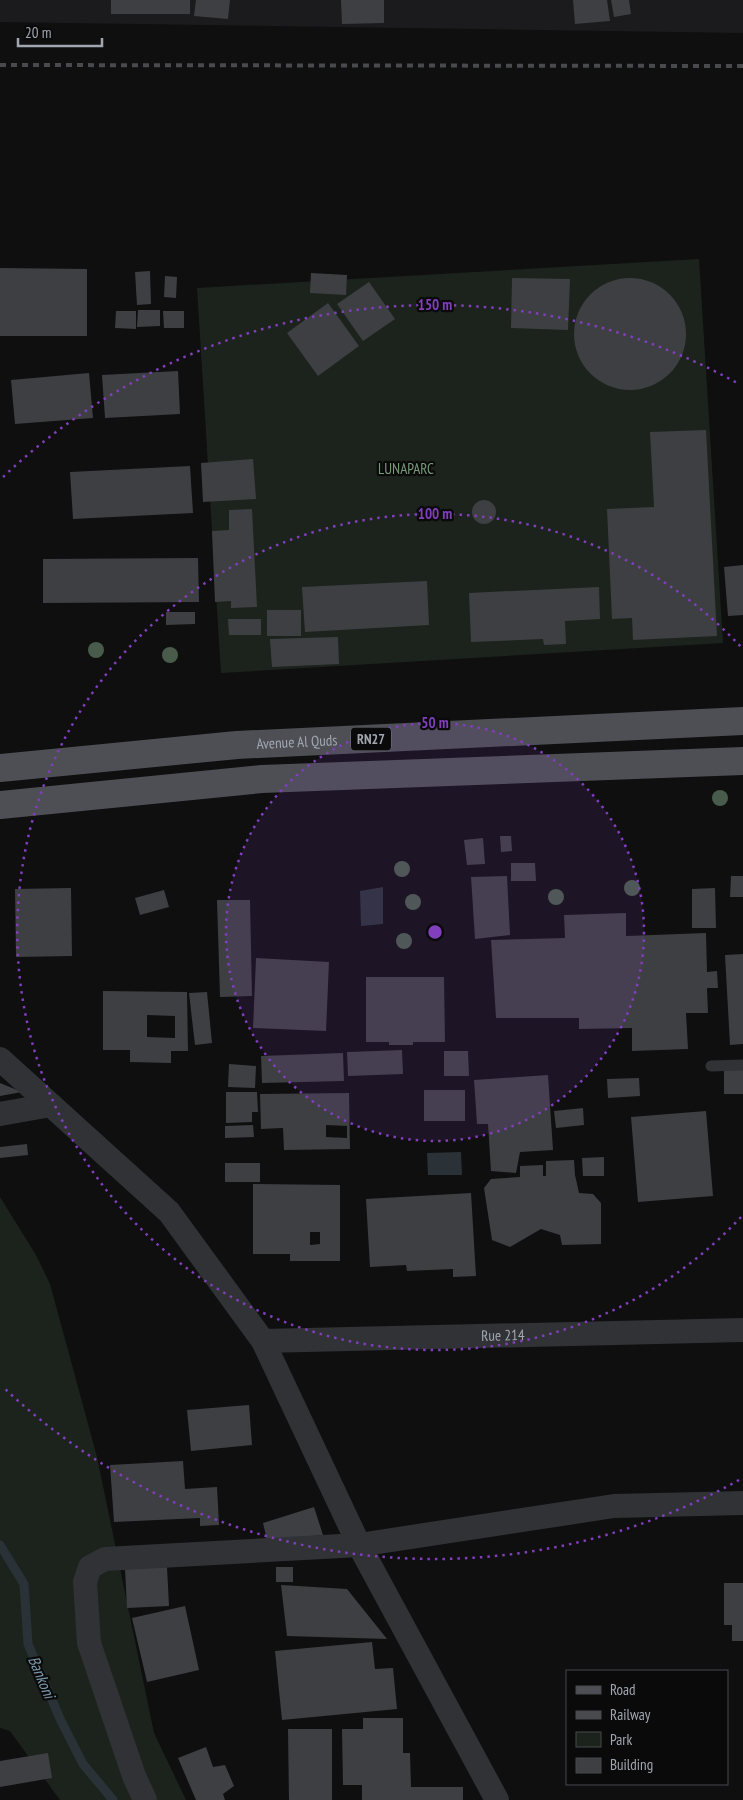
<svg xmlns="http://www.w3.org/2000/svg" width="743" height="1800" viewBox="0 0 743 1800" font-family="'PT Sans Narrow',sans-serif">
  <style>
    .built { fill: #1b1b1d }
    .green { fill: #1c231c }
    .water { fill: #2a3238 }
    .lines { fill: none; stroke-linecap: round; stroke-linejoin: round }
    .stream { stroke: #2a3238; stroke-width: 9 }
    .building { fill: #3e3f43; fill-rule: evenodd }
    .service { stroke: #303235; stroke-width: 11 }
    .minor { stroke: #303235; stroke-width: 24 }
    .primary { stroke: #4d4f54; stroke-width: 28 }
    .rail { stroke: #484a4e; stroke-width: 4; stroke-dasharray: 6 5; stroke-linecap: butt }
    .tree { fill: #495b4a }
    .ring { fill: none; stroke: #813ebd; stroke-width: 2.5; stroke-dasharray: 2.5 5 }
    .labels { text-anchor: middle; stroke-width: 4.5; stroke-linejoin: round; paint-order: stroke }
    .shield { fill: #0a0a0b; stroke: #74787e; stroke-width: 1 }
    .shield-label { font-size: 14px; font-weight: bold; fill: #a1a7b0 }
    .park-label { font-size: 15px; fill: #799a79; stroke: #0a0a0b }
    .street-label { font-size: 15px; fill: #a1a7b0; stroke: #0a0a0b }
    .water-label { font-size: 16px; font-style: italic; fill: #7a97aa; stroke: #0a0a0b }
    .centre { fill: #813ebd; stroke: #0a0a0b; stroke-width: 2.5 }
    .ring-label { font-size: 15px; text-anchor: middle; font-weight: bold; fill: #813ebd; stroke: #0a0a0b; stroke-width: 4.5; stroke-linejoin: round; paint-order: stroke }
  </style>
  <rect width="100%" height="100%" fill="#0f0f10"/>
  <path class="built" d="M0,0H743V33L0,22Z"/>
  <g class="green">
    <path d="M699,259L723,643L221,673L197,288Z"/>
    <path d="M0,1197L36,1255L50,1284L97,1457L154,1733L186,1800H60L10,1731L0,1728Z"/>
  </g>
  <g class="water">
    <path d="M383,887V924L361,926L360,891Z"/>
    <path d="M461,1152L462,1175H428L427,1153Z"/>
  </g>
  <g class="lines">
    <path class="stream" d="M0,1545L24,1584L28,1644L61,1721L83,1764L113,1800"/>
  </g>
  <g class="building">
    <rect x="111" y="0" width="79" height="14"/>
    <path d="M196,0H230L228,19L194,16Z"/>
    <path d="M341,0H384V23L342,24Z"/>
    <path d="M573,0H607L610,21L575,24Z"/>
    <path d="M611,0H629L631,14L614,17Z"/>
    <path d="M0,268L87,269V336H0Z"/>
    <path d="M150,271L151,304L137,305L135,272Z"/>
    <path d="M311,273L347,275L346,295L310,293Z"/>
    <path d="M165,276L177,277L176,298L164,297Z"/>
    <circle cx="630" cy="334" r="56"/>
    <path d="M512,278L570,279L568,330L511,328Z"/>
    <path d="M369,282L395,319L363,341L337,304Z"/>
    <path d="M328,303L359,346L318,376L287,333Z"/>
    <path d="M138,310H160V326L137,327Z"/>
    <path d="M116,311H136V329L115,328Z"/>
    <path d="M163,311H184V328H164Z"/>
    <path d="M178,371L180,414L105,418L102,375Z"/>
    <path d="M89,373L93,418L15,424L11,380Z"/>
    <path d="M706,430L717,636L633,640L632,618L612,619L607,509L654,507L650,432Z"/>
    <path d="M253,459L256,499L203,502L201,463Z"/>
    <path d="M190,466L193,513L73,519L70,472Z"/>
    <circle cx="484" cy="512" r="12"/>
    <path d="M252,509L257,607L231,608V601L215,602L212,531L229,530V510Z"/>
    <path d="M198,558L199,602L43,603V559Z"/>
    <path d="M743,565V615L728,616L724,567Z"/>
    <path d="M427,581L429,625L305,632L302,587Z"/>
    <path d="M599,587L600,619L565,621L566,644L544,645L543,639L471,642L469,593Z"/>
    <rect x="267" y="610" width="34" height="26"/>
    <path d="M166,612H195V624L166,625Z"/>
    <path d="M228,619H261V635H229Z"/>
    <path d="M338,637L339,664L272,667L270,639Z"/>
    <path d="M500,836H511L512,851L501,852Z"/>
    <path d="M483,838L485,864L467,865L464,840Z"/>
    <path d="M511,863H535L536,881H511Z"/>
    <path d="M507,876L510,935L475,939L471,877Z"/>
    <path d="M731,876H743V897H730Z"/>
    <path d="M71,888L72,956L16,957L15,889Z"/>
    <path d="M715,888L716,928H692V889Z"/>
    <path d="M164,890L169,907L140,915L135,898Z"/>
    <path d="M217,900H250L252,996L220,997Z"/>
    <path d="M626,913V936L706,933L707,972L717,971L718,988H707L708,1013H686L688,1049L632,1051V1028L579,1029V1018H496L491,940L565,938L564,915Z"/>
    <path d="M743,954V1044L730,1045L725,955Z"/>
    <path d="M256,958L329,962L326,1031L253,1028Z"/>
    <path d="M366,977H444L445,1042H413V1045H389V1042H366Z"/>
    <path d="M103,991L187,992L188,1051H171V1063L130,1062V1050H103ZM147,1015L175,1016V1038L147,1037Z"/>
    <path d="M207,992L212,1043L195,1045L189,993Z"/>
    <path d="M402,1050L403,1074L348,1076L347,1052Z"/>
    <path d="M444,1051H468L469,1076H444Z"/>
    <path d="M343,1053L344,1081L262,1083L261,1056Z"/>
    <path d="M229,1064L256,1066L255,1088L228,1087Z"/>
    <rect x="724" y="1069" width="19" height="25"/>
    <path d="M548,1075L553,1150L520,1152L516,1173L491,1171L488,1124H477L474,1080Z"/>
    <path d="M639,1078L640,1096L608,1098L607,1079Z"/>
    <path d="M0,1083L22,1092L0,1096Z"/>
    <rect x="424" y="1090" width="41" height="31"/>
    <path d="M226,1092H257L258,1112H252V1122L226,1123Z"/>
    <path d="M349,1093L350,1149L284,1150L283,1128L261,1129L260,1094ZM326,1125L347,1126V1138L326,1137Z"/>
    <path d="M583,1108L584,1125L556,1128L554,1111Z"/>
    <path d="M706,1111L713,1196L638,1202L631,1117Z"/>
    <path d="M253,1125L254,1137L225,1138V1126Z"/>
    <path d="M27,1144L28,1155L0,1158V1147Z"/>
    <path d="M604,1157V1176H583L582,1158Z"/>
    <path d="M574,1160L575,1175L579,1193L593,1194L601,1203V1244L562,1245L560,1235L541,1229L510,1247L492,1240L484,1188L491,1179L520,1177V1166L543,1165V1176H546V1161Z"/>
    <rect x="225" y="1163" width="35" height="19"/>
    <path d="M253,1184L340,1185V1261H290V1254H253ZM310,1232H320V1244L310,1245Z"/>
    <path d="M471,1193L476,1276L453,1277V1269L407,1271L406,1265L370,1267L366,1199Z"/>
    <path d="M249,1405L252,1445L191,1451L187,1410Z"/>
    <path d="M183,1461L185,1489L217,1487L219,1525L200,1526V1518L114,1522L110,1465Z"/>
    <path d="M314,1507L323,1535L267,1540L263,1523Z"/>
    <path d="M167,1567L169,1606L127,1608L125,1569Z"/>
    <rect x="276" y="1567" width="17" height="15"/>
    <path d="M724,1583H743V1641H732V1625H724Z"/>
    <path d="M281,1585L347,1589L387,1639L287,1636Z"/>
    <path d="M185,1606L199,1670L147,1682L132,1618Z"/>
    <path d="M372,1642L375,1669L393,1668L397,1709L282,1720L275,1651Z"/>
    <path d="M363,1718H403V1753H410L411,1787H463V1800H362V1785H343L342,1729H363Z"/>
    <path d="M288,1729H332V1800H289Z"/>
    <path d="M206,1747L213,1767L225,1765L234,1786L223,1794L225,1800H196L178,1758Z"/>
    <path d="M48,1753L52,1778L0,1787V1761Z"/>
  </g>
  <g class="lines">
    <path class="service" d="M711,1066L743,1065"/>
    <g class="minor">
      <path d="M0,1059L169,1212L263,1341L359,1545L497,1800"/>
      <path d="M0,1114L51,1105"/>
      <path id="s1" d="M263,1341L743,1330"/>
      <path d="M145,1800L134,1776L89,1643L85,1582L90,1567L105,1559L359,1545L614,1506L743,1503"/>
    </g>
    <g class="primary">
      <path id="s2" d="M0,768L237,745L743,721"/>
      <path d="M0,805L262,779L743,761"/>
    </g>
    <path class="rail" d="M0,65L743,66"/>
  </g>
  <g class="tree">
    <circle cx="96" cy="650" r="8"/>
    <circle cx="170" cy="655" r="8"/>
    <circle cx="720" cy="798" r="8"/>
    <circle cx="402" cy="869" r="8"/>
    <circle cx="632" cy="888" r="8"/>
    <circle cx="556" cy="897" r="8"/>
    <circle cx="413" cy="902" r="8"/>
    <circle cx="404" cy="941" r="8"/>
  </g>
  <circle cx="435" cy="932" r="209" fill="#813ebd" fill-opacity=".12"/>
  <g class="ring">
    <circle cx="435" cy="932" r="209"/>
    <path d="M741 1217A418 418 0 1 1 741 647"/>
    <path d="M739 1480A627 627 0 0 1 3 1387M3 477A627 627 0 0 1 739 384"/>
  </g>
  <g class="labels">
    <rect class="shield" x="351" y="727.5" width="40" height="23" rx="4"/>
    <g class="shield-label">
      <text x="371" y="744">RN27</text>
    </g>
    <g class="park-label">
      <text x="406" y="474">LUNAPARC</text>
    </g>
    <g class="street-label">
      <text dy="5" stroke="none"><textPath href="#s2" startOffset="298">Avenue Al Quds</textPath></text>
      <text dy="5" stroke="none"><textPath href="#s1" startOffset="240">Rue 214</textPath></text>
    </g>
    <g class="water-label">
      <text transform="translate(42 1677) rotate(67)" y="6">Bankoni</text>
    </g>
  </g>
  <circle cx="435" cy="932" r="8" class="centre"/>
  <g class="ring-label">
    <text x="435" y="310">150 m</text>
    <text x="435" y="519">100 m</text>
    <text x="435" y="728">50 m</text>
  </g>
  <rect x="566" y="1670" width="162" height="115" fill="#0a0a0b" stroke="#46494d"/>
  <rect x="576" y="1686" width="25" height="8" fill="#4d4f54" stroke="#46494d"/>
  <text x="610" y="1695" font-size="15" fill="#a1a7b0">Road</text>
  <rect x="576" y="1711" width="25" height="8" fill="#484a4e" stroke="#46494d"/>
  <text x="610" y="1720" font-size="15" fill="#a1a7b0">Railway</text>
  <rect x="576" y="1732" width="25" height="15" fill="#1c231c" stroke="#46494d"/>
  <text x="610" y="1745" font-size="15" fill="#a1a7b0">Park</text>
  <rect x="576" y="1758" width="25" height="15" fill="#3e3f43" stroke="#46494d"/>
  <text x="610" y="1770" font-size="15" fill="#a1a7b0">Building</text>
  <path d="M18 38v8h84v-8" fill="none" stroke="#a1a7b0" stroke-width="2.5"/>
  <text x="25" y="38" font-size="15" fill="#a1a7b0" stroke="#0a0a0b" stroke-width="4" paint-order="stroke">20 m</text>
</svg>
